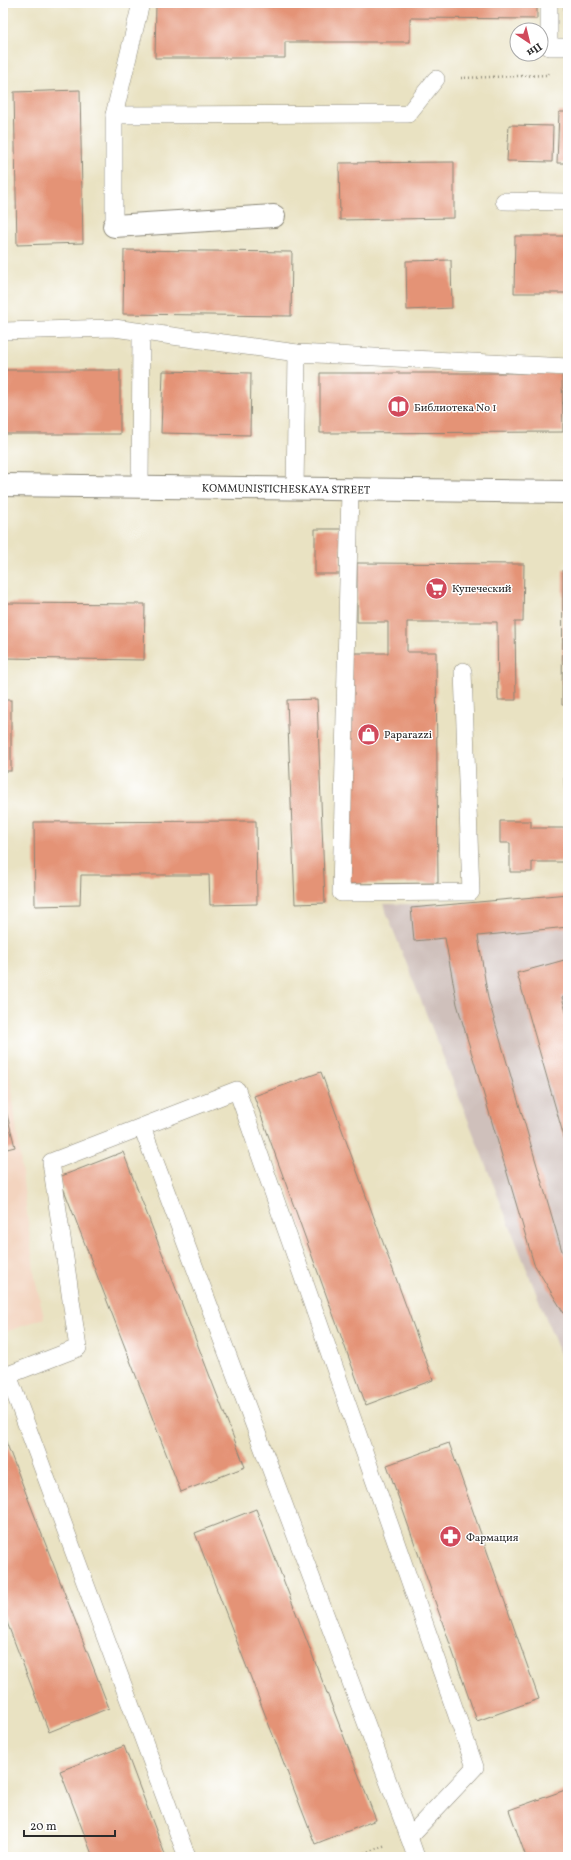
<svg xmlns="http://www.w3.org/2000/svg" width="571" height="1860" viewBox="0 0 571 1860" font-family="Vollkorn,serif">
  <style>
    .built { fill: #f3d4bf }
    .industrial { fill: #cfc0bb }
    .building { fill: #e49376 }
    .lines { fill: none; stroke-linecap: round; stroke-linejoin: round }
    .lane-casing { stroke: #8a8676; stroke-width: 18 }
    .street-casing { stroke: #8a8676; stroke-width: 24 }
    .secondary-casing { stroke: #8a8676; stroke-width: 24 }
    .path { stroke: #8a8676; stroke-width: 2.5; stroke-dasharray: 1 3; stroke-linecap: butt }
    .lane { stroke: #fff; stroke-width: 17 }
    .street { stroke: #fff; stroke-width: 22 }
    .secondary { stroke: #fff; stroke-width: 22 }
    .labels { text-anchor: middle; stroke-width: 3; stroke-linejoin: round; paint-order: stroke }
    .poi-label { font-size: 11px; fill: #2b2b2b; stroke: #fff; text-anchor: start }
    .street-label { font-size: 11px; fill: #2b2b2b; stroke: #fff }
  </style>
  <rect width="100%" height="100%" fill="#fff"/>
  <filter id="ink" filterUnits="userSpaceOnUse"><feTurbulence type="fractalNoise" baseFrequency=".025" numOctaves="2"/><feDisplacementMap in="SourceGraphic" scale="8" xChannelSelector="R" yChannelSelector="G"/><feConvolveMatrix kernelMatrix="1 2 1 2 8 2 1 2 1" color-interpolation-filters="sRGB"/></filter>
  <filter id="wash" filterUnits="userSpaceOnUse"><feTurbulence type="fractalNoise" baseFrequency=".012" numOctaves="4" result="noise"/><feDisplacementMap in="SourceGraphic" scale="16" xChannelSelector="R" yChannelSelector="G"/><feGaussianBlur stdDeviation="0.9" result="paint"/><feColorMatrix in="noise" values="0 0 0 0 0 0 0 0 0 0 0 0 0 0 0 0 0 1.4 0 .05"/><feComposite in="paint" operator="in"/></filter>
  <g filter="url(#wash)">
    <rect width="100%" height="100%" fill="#e9e2c2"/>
    <path class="built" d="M3,1020L35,1278L44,1318L3,1333Z"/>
    <path class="industrial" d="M383,904L568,905V1374Z"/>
    <g id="blocks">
      <g class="building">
        <path d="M156,3H537V19L410,18V42H285V58H155Z"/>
        <rect x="564" y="3" width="4" height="15"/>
        <path d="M80,90L83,243L17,245L14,92Z"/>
        <path d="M559,112H568V163H557Z"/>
        <path d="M509,125L553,126L552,162L507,161Z"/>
        <path d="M454,162V218L340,220L339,163Z"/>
        <path d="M515,236H568V293H514Z"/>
        <path d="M124,250L292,252L291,316L123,314Z"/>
        <path d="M451,260L452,308L407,310L406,261Z"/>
        <rect x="3" y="370" width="117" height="64"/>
        <path d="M163,371L251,373L250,435L161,433Z"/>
        <path d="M320,373H562L563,432L320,433Z"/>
        <path d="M315,529H341L340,574H315Z"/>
        <path d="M357,563L524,564L523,622H515L516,700H498L497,622H407V652H436L438,883L349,884L347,653H388V622H357Z"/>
        <path d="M563,570H568V705H562Z"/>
        <path d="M3,603L145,604L144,660L3,658Z"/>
        <path d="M317,699L325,903L295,904L287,700Z"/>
        <rect x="3" y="700" width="8" height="71"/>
        <path d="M564,778H568V862H532V872H510V843H500V821H531V828H566Z"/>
        <path d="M256,821L257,904L210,905L209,875H81L80,905L35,906L34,822Z"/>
        <path d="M568,894V927L478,936L488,998L562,1251L568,1260V1320L534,1264L457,1004L445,938L414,941L411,908Z"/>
        <path d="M568,959V995L562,997L568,1019V1151L517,973Z"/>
        <path d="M321,1072L433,1380L366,1405L254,1096Z"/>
        <path d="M4,1103L15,1147L3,1150V1104Z"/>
        <path d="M123,1152L245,1467L181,1492L59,1177Z"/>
        <path d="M3,1434L109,1708L49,1732L3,1612Z"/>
        <path d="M449,1443L539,1699L477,1721L387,1465Z"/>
        <path d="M256,1509L376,1820L315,1844L195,1533Z"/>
        <path d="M124,1746L166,1857H93L60,1771Z"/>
        <path d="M568,1789V1857H526L509,1810Z"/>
      </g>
    </g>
  </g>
  <g filter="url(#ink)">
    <use href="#blocks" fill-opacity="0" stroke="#8a8676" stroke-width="1"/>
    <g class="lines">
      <defs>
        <g id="lane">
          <path d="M549,3V47H568"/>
          <path d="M114,115L408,114L436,79"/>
          <path d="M504,201L568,202"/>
          <path d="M114,226V115L141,3"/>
          <path d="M3,331L114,328L297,353L568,367"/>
          <path d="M140,487L141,332"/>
          <path d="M295,489L297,353"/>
          <path d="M350,490L341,893L471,892L463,671"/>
          <path d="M8,1375L78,1348L51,1162L237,1090L475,1767L409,1837L142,1127"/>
          <path d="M3,1377L8,1375L187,1857"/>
          <path d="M409,1837L416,1857"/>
        </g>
        <path id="street" d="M114,226L274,216"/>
        <g id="secondary">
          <path id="s1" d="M3,485L568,492"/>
        </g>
      </defs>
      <use href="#lane" class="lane-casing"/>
      <use href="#street" class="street-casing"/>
      <use href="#secondary" class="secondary-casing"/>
      <g class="path">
        <path d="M461,78L548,75L549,72"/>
        <path d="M353,1857L386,1845"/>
      </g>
      <use href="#lane" class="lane"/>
      <use href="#street" class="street"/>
      <use href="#secondary" class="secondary"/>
    </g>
  </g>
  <defs>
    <symbol id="library-disc" viewBox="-11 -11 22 22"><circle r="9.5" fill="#d1495b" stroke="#fff"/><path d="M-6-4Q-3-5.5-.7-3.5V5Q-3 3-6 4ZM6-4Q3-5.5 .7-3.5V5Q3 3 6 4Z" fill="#fff"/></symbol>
    <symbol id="supermarket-disc" viewBox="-11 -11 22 22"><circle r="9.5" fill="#d1495b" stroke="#fff"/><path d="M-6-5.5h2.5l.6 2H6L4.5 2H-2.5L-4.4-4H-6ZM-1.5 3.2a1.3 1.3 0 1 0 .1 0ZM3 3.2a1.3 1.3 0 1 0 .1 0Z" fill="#fff"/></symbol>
    <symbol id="shop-disc" viewBox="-11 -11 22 22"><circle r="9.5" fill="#d1495b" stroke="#fff"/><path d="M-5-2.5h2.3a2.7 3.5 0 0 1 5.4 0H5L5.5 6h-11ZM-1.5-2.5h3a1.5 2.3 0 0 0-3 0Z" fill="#fff"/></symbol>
    <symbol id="pharmacy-disc" viewBox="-11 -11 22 22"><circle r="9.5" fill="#d1495b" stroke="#fff"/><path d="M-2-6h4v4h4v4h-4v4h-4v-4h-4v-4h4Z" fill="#fff"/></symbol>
  </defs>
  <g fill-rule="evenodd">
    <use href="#library-disc" x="386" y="394" width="25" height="25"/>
    <use href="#supermarket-disc" x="424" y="576" width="25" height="25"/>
    <use href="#shop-disc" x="356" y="722" width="25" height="25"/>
    <use href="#pharmacy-disc" x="438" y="1524" width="25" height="25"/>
  </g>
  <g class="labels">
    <g class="poi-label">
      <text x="414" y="411">Библиотека No 1</text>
      <text x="452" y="592">Купеческий</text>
      <text x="384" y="738">Paparazzi</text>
      <text x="466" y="1541">Фармация</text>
    </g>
    <g class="street-label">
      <text dy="4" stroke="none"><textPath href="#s1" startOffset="283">KOMMUNISTICHESKAYA STREET</textPath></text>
    </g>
  </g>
  <rect width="571" height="1860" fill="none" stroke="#fff" stroke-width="16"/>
  <g transform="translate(529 42) rotate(145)"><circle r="19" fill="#ffffff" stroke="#aaaaaa"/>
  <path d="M0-3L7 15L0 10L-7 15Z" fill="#d1495b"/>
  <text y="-6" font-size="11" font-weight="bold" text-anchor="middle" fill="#2b2b2b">Пн</text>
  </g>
  <path d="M24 1830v6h91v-6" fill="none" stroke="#2b2b2b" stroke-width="2"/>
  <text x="30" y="1830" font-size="12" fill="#2b2b2b" stroke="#ffffff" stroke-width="3" paint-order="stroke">20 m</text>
</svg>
